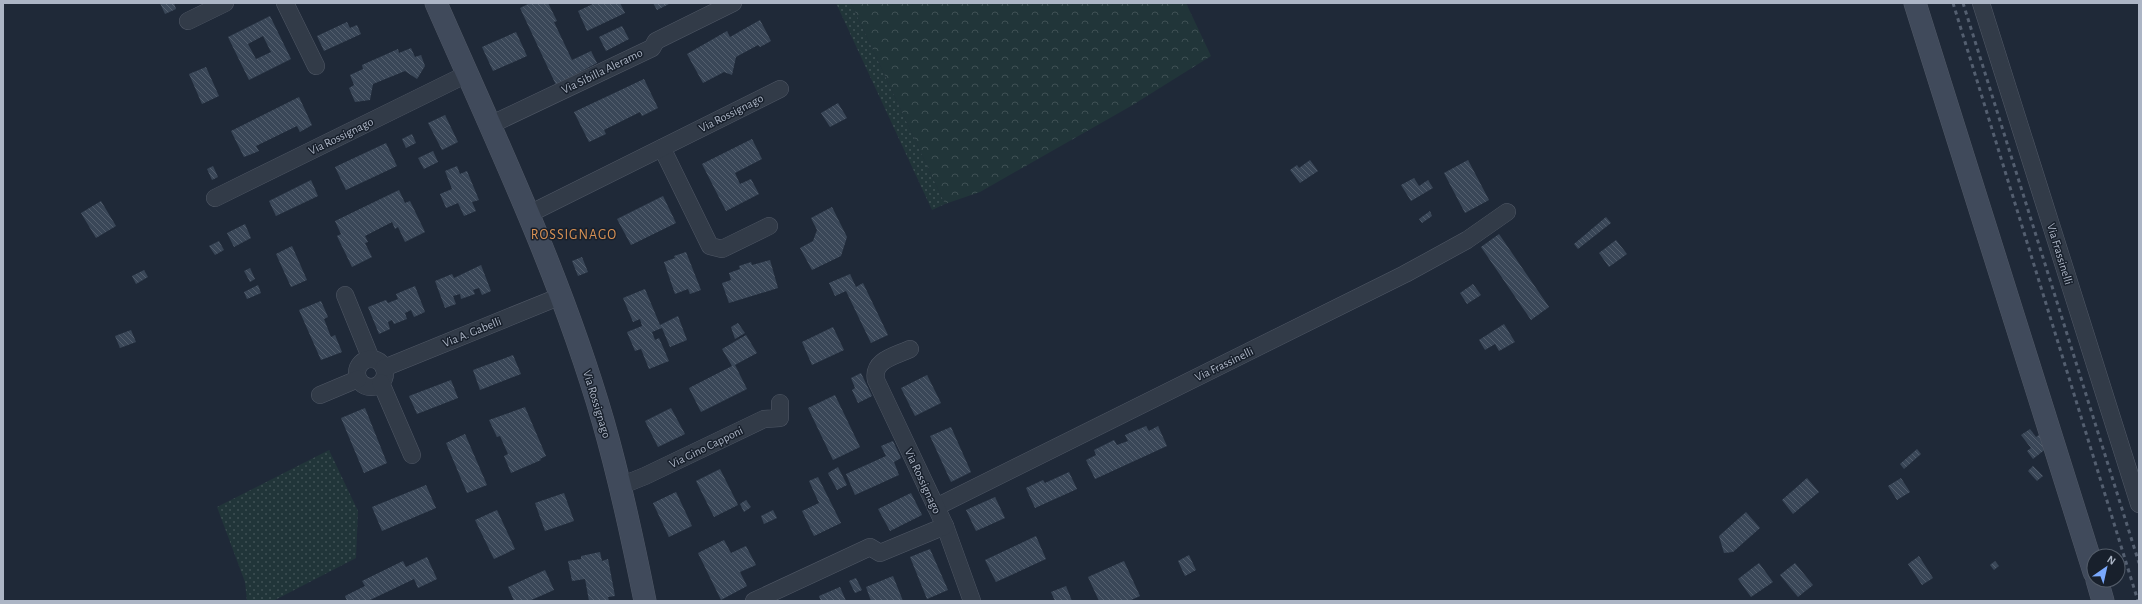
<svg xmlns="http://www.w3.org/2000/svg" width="2142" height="604" viewBox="0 0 2142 604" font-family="'Alegreya Sans',sans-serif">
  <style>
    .grass { fill: url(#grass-dots) }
    .forest { fill: url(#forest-crowns) }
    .building { fill: url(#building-back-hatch); fill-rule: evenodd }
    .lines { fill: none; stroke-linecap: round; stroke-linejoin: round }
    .street-casing { stroke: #505866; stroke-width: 18 }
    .secondary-casing { stroke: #505866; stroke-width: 23 }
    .street { stroke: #323b48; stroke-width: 17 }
    .secondary { stroke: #404a5b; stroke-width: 22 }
    .rail { stroke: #545f70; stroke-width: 3; stroke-dasharray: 4 4; stroke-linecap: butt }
    .labels { text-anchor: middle; stroke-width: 3; stroke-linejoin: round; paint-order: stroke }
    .street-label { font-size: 12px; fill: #acb5c5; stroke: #18202c }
    .quarter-label { font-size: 14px; letter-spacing: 1px; fill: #d89154; stroke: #18202c }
  </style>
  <defs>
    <pattern id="grass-dots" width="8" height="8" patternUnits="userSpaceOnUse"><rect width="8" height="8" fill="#213539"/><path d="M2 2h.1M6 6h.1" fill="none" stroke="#3f5054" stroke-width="1.8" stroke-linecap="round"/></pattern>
    <pattern id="forest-crowns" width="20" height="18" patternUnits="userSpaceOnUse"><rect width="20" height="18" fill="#213539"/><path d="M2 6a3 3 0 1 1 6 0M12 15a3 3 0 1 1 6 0" fill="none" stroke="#3f5054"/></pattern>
    <pattern id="building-back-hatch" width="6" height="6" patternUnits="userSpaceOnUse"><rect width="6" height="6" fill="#3a4758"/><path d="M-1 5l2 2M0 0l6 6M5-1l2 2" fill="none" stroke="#545f6e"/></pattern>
  </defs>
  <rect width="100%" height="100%" fill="#1f2938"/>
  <g class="grass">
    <path d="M836,3H851L945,204L932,210Z"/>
    <path d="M329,450L358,511L356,558L273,601H247L245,582L217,507Z"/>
  </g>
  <path class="forest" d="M851,3H1186L1211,56L1131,106L980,192L945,204Z"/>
  <g class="building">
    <path d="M160,3H174L176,9L165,14Z"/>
    <path d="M530,3H548L557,21L554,22L572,60L591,51L597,63L556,85L520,8Z"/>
    <path d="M595,3H620L625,13L587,31L578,11Z"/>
    <path d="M653,3H671L657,10Z"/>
    <path d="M270,16L291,59L249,80L228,37ZM263,36L271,52L256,59L248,44Z"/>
    <path d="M760,20L771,41L760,47L758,45L736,57L732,75L724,72L703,83L687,54L727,31L730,37Z"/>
    <path d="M347,22L350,28L357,25L361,34L324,51L317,36Z"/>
    <path d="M622,26L629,39L606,51L599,37Z"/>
    <path d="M516,32L527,56L493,71L482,47Z"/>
    <path d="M411,48L415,57L421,55L425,66L417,79L405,71L373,84L370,100L355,102L349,88L354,85L350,75L363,69L362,65L398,49L399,53Z"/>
    <path d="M206,67L219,96L202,104L189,74Z"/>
    <path d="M644,79L658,108L642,116L640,112L604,130L606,134L589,142L574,112Z"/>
    <path d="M299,97L312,125L300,132L297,126L256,146L259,151L244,157L231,131Z"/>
    <path d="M838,103L847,118L830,127L821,113Z"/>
    <path d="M445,115L458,142L442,150L428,123Z"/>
    <path d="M412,134L416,143L406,148L402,139Z"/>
    <path d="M752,139L762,159L735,173L740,184L751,179L759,194L726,211L702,164Z"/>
    <path d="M386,143L397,166L346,190L335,167Z"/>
    <path d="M433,151L438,162L424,169L418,158Z"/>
    <path d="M1310,160L1318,171L1300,183L1290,170L1297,165L1299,168Z"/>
    <path d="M1468,160L1489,200L1465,213L1444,173Z"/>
    <path d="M213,166L218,177L212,180L207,169Z"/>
    <path d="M457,166L460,174L467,171L479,200L472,202L476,211L464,216L458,203L446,208L440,194L452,189L445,171Z"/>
    <path d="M1414,178L1419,186L1428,180L1433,188L1411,201L1401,185Z"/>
    <path d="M311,180L318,196L276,216L269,201Z"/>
    <path d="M399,190L405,203L410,201L425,232L405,242L398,227L395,229L392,222L365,236L368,242L365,243L372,257L352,267L337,236L341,234L335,221Z"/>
    <path d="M663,196L676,223L631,245L617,219Z"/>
    <path d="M101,201L116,226L96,238L81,213Z"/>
    <path d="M832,207L847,237L841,256L812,270L800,248L813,241L817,230L811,218Z"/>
    <path d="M1430,211L1432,216L1422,223L1419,219Z"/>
    <path d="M1606,217L1611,223L1578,249L1574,244Z"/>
    <path d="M245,224L251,238L234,247L227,233Z"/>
    <path d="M1499,234L1549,307L1531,320L1481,247Z"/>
    <path d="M1616,240L1627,254L1609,267L1599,253Z"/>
    <path d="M219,241L224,250L215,255L209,246Z"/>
    <path d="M292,246L307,280L291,287L276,254Z"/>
    <path d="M686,252L701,290L690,294L688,289L675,294L664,262L675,258L674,256Z"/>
    <path d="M582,257L588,272L578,276L572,261Z"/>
    <path d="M770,260L778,288L729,303L722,283L731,280L729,273L740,269L739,266L751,262L752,265Z"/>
    <path d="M481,265L491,291L482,295L479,288L473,290L475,294L461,299L460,294L453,296L456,304L445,308L435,281L452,274L454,278Z"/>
    <path d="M250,268L255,279L250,282L244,271Z"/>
    <path d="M144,270L148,277L136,284L132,276Z"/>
    <path d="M850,274L856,287L863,283L888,335L871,343L846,291L835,296L829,283Z"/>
    <path d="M1473,284L1481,295L1467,304L1460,293Z"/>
    <path d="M258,285L261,293L247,299L244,292Z"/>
    <path d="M415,286L425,312L414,317L411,310L405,313L407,319L394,324L392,320L388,322L390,329L379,334L368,307L386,300L388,303L398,299L396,294Z"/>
    <path d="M645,289L660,325L678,316L687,340L670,347L662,328L652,332L655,340L659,338L669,361L649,369L641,349L635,351L627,332L642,326L640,319L633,322L623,298Z"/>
    <path d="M321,301L328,317L324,319L331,337L335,335L342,352L321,360L299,310Z"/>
    <path d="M738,323L745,333L735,339L731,327Z"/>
    <path d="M1504,324L1515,342L1499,351L1495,344L1485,350L1479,340Z"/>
    <path d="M833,327L844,350L812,365L802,342Z"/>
    <path d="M131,330L136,342L120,348L115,336Z"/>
    <path d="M746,335L757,353L735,365L747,389L701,412L689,388L732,366L722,349Z"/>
    <path d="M513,355L521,374L480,390L473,370Z"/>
    <path d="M861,373L872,396L858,403L852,390L855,388L851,378Z"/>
    <path d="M927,375L941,403L915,416L901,388Z"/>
    <path d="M451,380L458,398L417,414L409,396Z"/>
    <path d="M835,395L860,447L833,460L808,408Z"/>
    <path d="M525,407L546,456L540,459L541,460L511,473L504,456L508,454L500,436L497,437L489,420Z"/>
    <path d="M365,408L387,463L364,473L341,418Z"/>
    <path d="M671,408L685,434L658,447L645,421Z"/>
    <path d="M1146,426L1149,431L1158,426L1167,446L1095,479L1086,460L1096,455L1094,450L1114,440L1117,445L1128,441L1125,435Z"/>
    <path d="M951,427L971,472L951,482L930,436Z"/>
    <path d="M2030,429L2036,437L2043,432L2052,444L2033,459L2027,451L2031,448L2021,435Z"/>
    <path d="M465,434L487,485L467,493L446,443Z"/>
    <path d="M893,441L901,458L894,462L899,475L855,495L846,474L886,456L881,446Z"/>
    <path d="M1917,449L1921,454L1904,469L1900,464Z"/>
    <path d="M2033,466L2043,476L2037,481L2028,471Z"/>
    <path d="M838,467L847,485L837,490L828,473Z"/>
    <path d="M720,469L738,505L714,517L696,481Z"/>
    <path d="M1069,472L1077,489L1035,508L1026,488L1043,480L1045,483Z"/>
    <path d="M818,477L841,523L814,536L802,511L819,503L809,481Z"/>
    <path d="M1807,478L1819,492L1793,514L1782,500Z"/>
    <path d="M1901,478L1910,492L1897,500L1888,486Z"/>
    <path d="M426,485L436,508L382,531L372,507Z"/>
    <path d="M676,492L692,526L669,537L653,503Z"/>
    <path d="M564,493L574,521L545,531L535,503Z"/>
    <path d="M911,493L922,515L890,531L878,509Z"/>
    <path d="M995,497L1005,518L976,531L966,510Z"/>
    <path d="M746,500L751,507L744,512L740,504Z"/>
    <path d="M497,510L515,549L494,559L475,520Z"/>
    <path d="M773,510L777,518L764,524L761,516Z"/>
    <path d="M1746,512L1760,528L1733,552L1724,553L1719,536Z"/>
    <path d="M1036,536L1046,559L996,582L985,560Z"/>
    <path d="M724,540L731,553L746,546L756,565L740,572L747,586L721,600L698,553Z"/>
    <path d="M930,549L948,590L927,599L910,557Z"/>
    <path d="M600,552L602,561L608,559L615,596L608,597L609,601H589L585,579L572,581L568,561L581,559V556Z"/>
    <path d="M1189,555L1196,570L1185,576L1178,561Z"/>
    <path d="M1919,556L1933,578L1922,585L1908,564Z"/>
    <path d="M427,557L437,579L418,588L414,579L370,600L371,601H347L345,596L365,586L362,581L403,561L406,567Z"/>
    <path d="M1124,561L1140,596L1129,601H1099L1088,577Z"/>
    <path d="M1995,561L1999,566L1994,570L1990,565Z"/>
    <path d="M1759,563L1773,582L1751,597L1738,579Z"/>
    <path d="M1795,563L1813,585L1798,597L1780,575Z"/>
    <path d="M545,570L554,590L529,601H514L508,587Z"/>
    <path d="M893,576L903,601H871L866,587Z"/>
    <path d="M856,578L862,590L855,593L849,581Z"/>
    <path d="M1066,586L1072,601H1055L1051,592Z"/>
    <path d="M840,587L846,601H821L819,596Z"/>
  </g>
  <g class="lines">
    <defs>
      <g id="street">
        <path d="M285,3L316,66"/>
        <path d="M1981,3L2139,504"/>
        <path d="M188,21L225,3"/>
        <path d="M490,125L652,48L656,41L733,3"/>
        <path d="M662,148L710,246L722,249L769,226"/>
        <path d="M215,198L467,74"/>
        <path d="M529,214L780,89"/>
        <path d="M345,295L371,359"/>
        <circle cx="371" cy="373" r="14"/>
        <path d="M384,368L561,296"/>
        <path d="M381,383L412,455"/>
        <path d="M320,395L358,379"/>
        <path d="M620,486L645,476L764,419L780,418V403"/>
        <path d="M936,507L1405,274L1467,240L1507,212"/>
        <path d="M945,526L972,601"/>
        <path d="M754,601L870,547L880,553L945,526L876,380C872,360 895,356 910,349"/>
      </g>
      <g id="secondary">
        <path d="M436,3C496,140 561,276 603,421C620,480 633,541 645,601"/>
        <path d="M1915,3L2094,572"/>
        <path d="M2097,580L2103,601"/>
      </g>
    </defs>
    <use href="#street" class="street-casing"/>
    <use href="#secondary" class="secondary-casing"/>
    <use href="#street" class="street"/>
    <use href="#secondary" class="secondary"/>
    <g class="rail">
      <path d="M1953,3L2138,601"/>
      <path d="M1963,3L2139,563"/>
    </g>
  </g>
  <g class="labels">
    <g class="street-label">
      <text transform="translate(602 71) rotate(-26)" y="4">Via Sibilla Aleramo</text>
      <text transform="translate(731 113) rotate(-27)" y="4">Via Rossignago</text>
      <text transform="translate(341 136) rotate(-26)" y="4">Via Rossignago</text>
      <text transform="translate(2060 254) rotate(73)" y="4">Via Frassinelli</text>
      <text transform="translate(472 332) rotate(-22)" y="4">Via A. Gabelli</text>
      <text transform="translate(1224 364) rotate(-26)" y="4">Via Frassinelli</text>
      <text transform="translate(597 404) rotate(73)" y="4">Via Rossignago</text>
      <text transform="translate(706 447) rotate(-26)" y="4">Via Gino Capponi</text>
      <text transform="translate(923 481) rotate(65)" y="4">Via Rossignago</text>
    </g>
    <g class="quarter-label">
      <text x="574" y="239">ROSSIGNAGO</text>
    </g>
  </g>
  <rect width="2142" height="604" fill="none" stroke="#acb5c5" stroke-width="8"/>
  <g transform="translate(2106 568) rotate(34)"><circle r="19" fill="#18202c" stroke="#535c69"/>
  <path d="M0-3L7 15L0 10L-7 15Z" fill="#7aa9fd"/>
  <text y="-6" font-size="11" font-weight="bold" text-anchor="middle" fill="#acb5c5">N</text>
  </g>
</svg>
